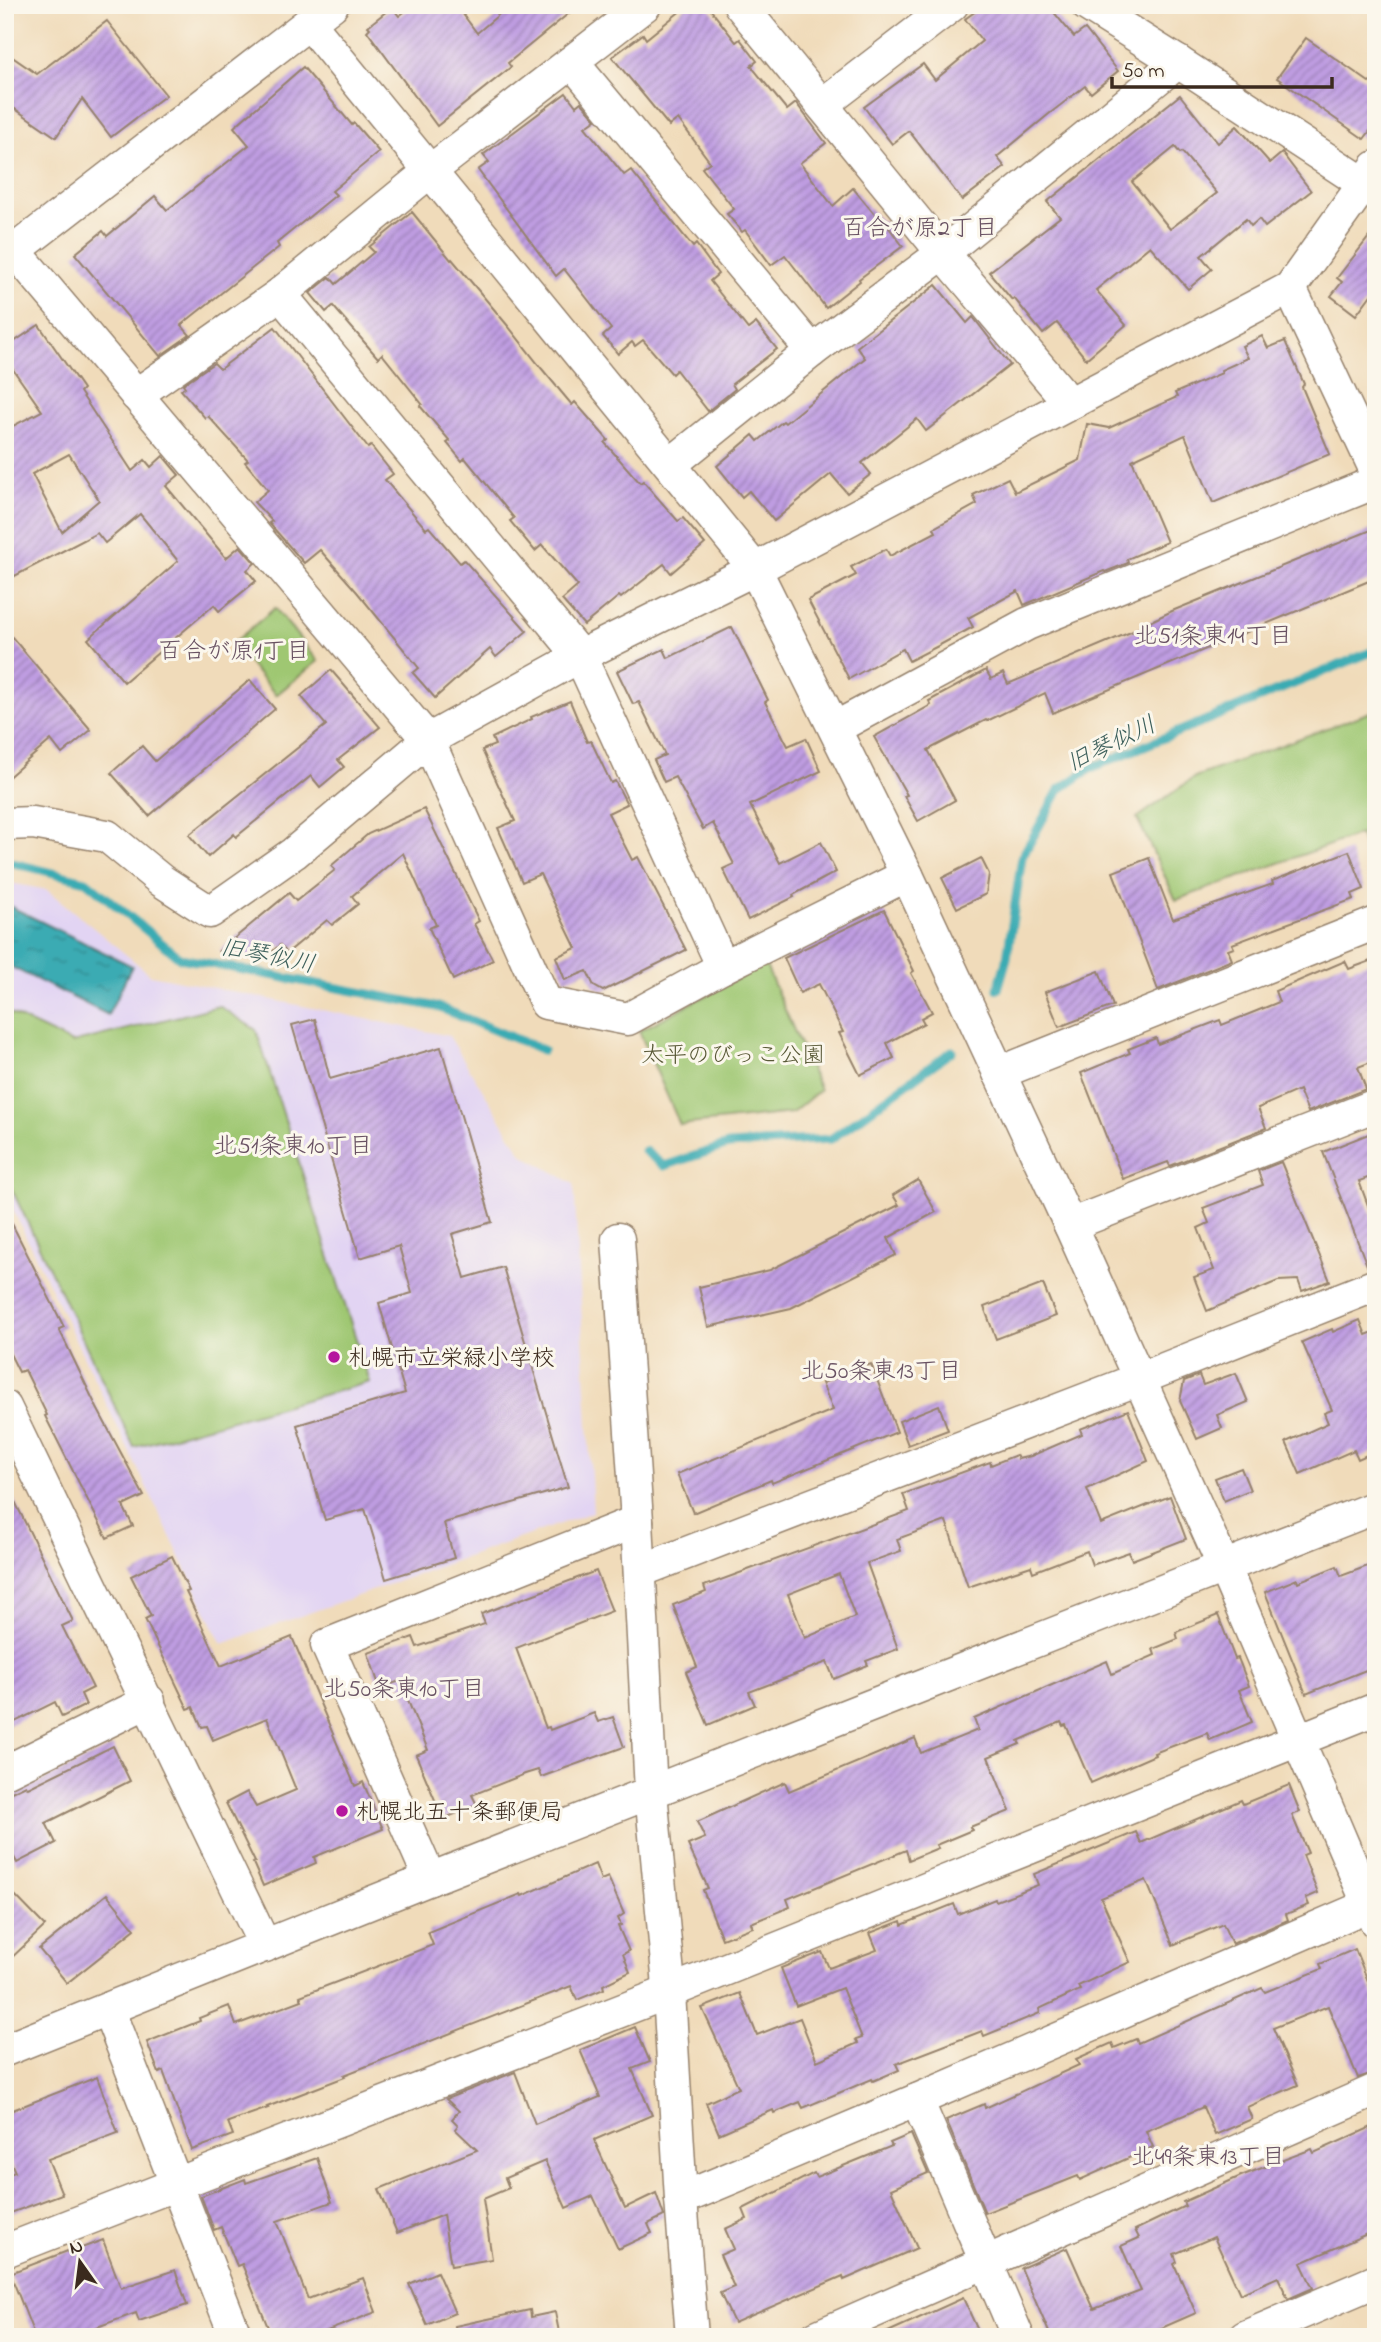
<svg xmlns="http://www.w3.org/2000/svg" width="1381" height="2342" viewBox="0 0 1381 2342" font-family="'Indie Flower','Klee One',sans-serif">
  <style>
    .built { fill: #e2d4f3 }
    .park { fill: #9fc772; stroke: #6d7848; stroke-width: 2 }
    .water { fill: url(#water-ripples); stroke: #3a6a68; stroke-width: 2 }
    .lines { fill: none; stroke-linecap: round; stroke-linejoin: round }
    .stream { stroke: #3aabb3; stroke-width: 9 }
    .building { fill: url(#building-hatch); fill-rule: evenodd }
    .minor-casing { stroke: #96826c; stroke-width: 35 }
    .minor { stroke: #fff; stroke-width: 32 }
    .poi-dot { fill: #b5179e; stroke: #fbf7ec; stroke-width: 2.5 }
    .labels { text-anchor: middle; stroke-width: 6; stroke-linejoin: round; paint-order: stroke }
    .park-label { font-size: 23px; fill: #595937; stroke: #fbf7ec }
    .poi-label { font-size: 23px; fill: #3b2a1e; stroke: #fbf7ec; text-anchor: start }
    .neighbourhood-label { font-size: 24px; fill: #695263; stroke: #fbf7ec }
    .water-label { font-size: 24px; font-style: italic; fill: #3b5e5a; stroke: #fbf7ec }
  </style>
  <defs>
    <pattern id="water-ripples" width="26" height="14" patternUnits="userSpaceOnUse" patternTransform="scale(1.75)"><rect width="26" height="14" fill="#3aabb3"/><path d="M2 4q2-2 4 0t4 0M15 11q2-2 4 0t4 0" fill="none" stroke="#328b91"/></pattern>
    <pattern id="building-hatch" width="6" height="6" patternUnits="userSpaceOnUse" patternTransform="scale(1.75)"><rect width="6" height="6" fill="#bf9de2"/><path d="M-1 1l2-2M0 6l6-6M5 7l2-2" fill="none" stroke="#9c80b7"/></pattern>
  </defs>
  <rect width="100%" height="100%" fill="#fbf7ec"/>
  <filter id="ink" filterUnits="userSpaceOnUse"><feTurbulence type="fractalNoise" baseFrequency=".0143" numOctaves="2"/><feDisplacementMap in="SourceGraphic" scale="14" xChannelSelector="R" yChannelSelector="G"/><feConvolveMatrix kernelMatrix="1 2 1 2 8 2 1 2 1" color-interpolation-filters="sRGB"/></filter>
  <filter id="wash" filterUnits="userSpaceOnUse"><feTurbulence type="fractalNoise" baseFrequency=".00686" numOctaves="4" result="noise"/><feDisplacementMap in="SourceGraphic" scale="28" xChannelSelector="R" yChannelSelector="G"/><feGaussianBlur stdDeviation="1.57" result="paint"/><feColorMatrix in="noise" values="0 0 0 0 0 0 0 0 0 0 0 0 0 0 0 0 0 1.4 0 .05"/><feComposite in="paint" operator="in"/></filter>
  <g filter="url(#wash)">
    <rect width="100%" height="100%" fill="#f0dbba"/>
    <path class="built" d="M5,882L47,890L151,975L449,1036L522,1154L574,1184L593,1512L222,1644L5,1193Z"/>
    <g class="park">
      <path d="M275,608L318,661L276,695L232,644Z"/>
      <path d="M1376,710V888L1360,834L1176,900L1137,818L1195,777Z"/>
      <path d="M765,964L820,1090L792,1113L680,1125L639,1031Z"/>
      <path d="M219,1006L256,1030L370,1382L134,1447L5,1175V1011L72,1043Z"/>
    </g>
    <path class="water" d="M5,904L132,966L108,1015L5,964Z"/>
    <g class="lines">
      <g class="stream">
        <path d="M5,861L86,881L180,958L438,1007L543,1050"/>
        <path d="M998,989L1007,958L1022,857L1059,790L1091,768L1376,650"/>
        <path d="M645,1151L664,1166L728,1145L831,1139L952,1051"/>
      </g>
    </g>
    <g id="blocks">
      <g class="building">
        <path d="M413,5H456L477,33L510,5H579L508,63L511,67L437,126L367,31L370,28L368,26L392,7L399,16Z"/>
        <path d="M688,5H707L736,42L740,39L757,61L751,66L787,110L796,103L826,143L800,163L833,206L853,188L881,222L883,220L903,246L859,279L860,281L826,308L785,255L771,265L745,230L742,232L727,214L734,209L702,168L710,162L678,119L669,126L612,57L643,34L646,39Z"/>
        <path d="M984,5H1048L1074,37L1085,29L1118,71L1091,93L1085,86L1049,114L997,157L1005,167L962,200L909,131L892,144L864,107L923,64L935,80L982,41L965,19Z"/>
        <path d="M107,21L166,95L111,137L82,99L56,137L5,102V52L37,74Z"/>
        <path d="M1306,38L1376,87V123L1364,139L1277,78Z"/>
        <path d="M303,67L352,125L354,123L379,152L332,191L336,195L277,243L279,247L181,325L190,335L160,356L75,254L103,231L107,236L155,196L167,210L249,145L234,127Z"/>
        <path d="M566,93L576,106L581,102L596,119L585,127L624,175L631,170L693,247L696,244L718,274L710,281L748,329L756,323L777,349L732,384L735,389L708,411L676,370L672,374L643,340L635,346L632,342L618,354L603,336L611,329L564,269L556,276L478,170L489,162L483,155Z"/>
        <path d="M1180,95L1218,143L1237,126L1270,163L1282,153L1311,191L1265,227L1259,219L1251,226L1246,219L1201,256L1212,269L1188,289L1150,246L1096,290L1126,325L1086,359L1057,323L1043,334L1014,298L1012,300L989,272L1060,217L1047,202ZM1175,147L1180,153L1182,152L1217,193L1170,229L1132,182Z"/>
        <path d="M412,212L451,260L452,259L508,326L542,369L572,405L575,402L608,440L605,443L640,483L643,481L678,521L683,518L705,544L671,573L664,564L621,598L619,596L584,625L562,600L578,586L542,545L535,551L510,521L514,518L465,458L462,461L447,443L450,441L420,406L422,404L382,354L378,358L333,306L326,312L310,293L330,277L336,284L374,252L369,247Z"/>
        <path d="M1376,228V288L1356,315L1331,296L1342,282L1337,278Z"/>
        <path d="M936,285L967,323L973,317L1010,365L926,431L917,419L862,463L871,474L847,493L831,474L774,521L749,491L742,497L717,466L753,435L758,441L783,421L785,423L865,358L857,347Z"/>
        <path d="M39,325L83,389L80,392L132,471L145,460L151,467L163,456L179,475L166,486L226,558L240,546L255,563L247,570L256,581L219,611L214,605L124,682L88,639L178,561L140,514L105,543L97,533L5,581V430L42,411L5,358V348ZM69,454L99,500L62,532L32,474Z"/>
        <path d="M275,327L368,448L371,446L393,474L385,480L426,529L429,527L460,563L464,560L527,631L496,657L490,649L435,698L413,673L419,668L357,592L320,550L304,563L269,523L272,521L254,502L268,490L245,462L248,460L208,416L205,418L181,390L185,387L183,384L214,363L220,369Z"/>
        <path d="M1262,336L1268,348L1285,341L1304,384L1302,387L1330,454L1213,503L1185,435L1132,460L1167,542L1127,559L1128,563L1105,572L1104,571L1024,605L1018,591L968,618L973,627L938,646L909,661L903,649L849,679L808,600L856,575L851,567L886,549L890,556L936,532L934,528L977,504L973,495L1008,478L1015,492L1080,460L1087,424L1109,428L1177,397L1175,393L1222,373L1221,370L1248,358L1242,346Z"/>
        <path d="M1376,528V578L1053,713L1045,693L987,721L986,720L928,750L955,800L918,821L904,796L907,795L874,737L931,705L929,701L986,670L991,679L1003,673L1008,684L1145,626V624L1172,611Z"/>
        <path d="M732,627L768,700L765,702L788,746L806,738L821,771L750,805L780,863L821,842L836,872L793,895L794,897L748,920L723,869L734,864L713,823L703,829L675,777L664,782L654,760L665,755L639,702L633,704L617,671L664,649L668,658Z"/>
        <path d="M5,629L91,730L62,754L51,740L5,780Z"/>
        <path d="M331,670L380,727L338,760L344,767L320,787L311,776L236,837L234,834L208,857L189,835L326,725L301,696Z"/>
        <path d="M250,680L275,709L149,816L111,773L142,746L155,761Z"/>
        <path d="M570,701L587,742L591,741L611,783L615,781L627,804L608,813L632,860L638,857L686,950L603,991L594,986L587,971L565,980L556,957L576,948L540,874L522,882L498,828L515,821L482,750L495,745L492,738L532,719L531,717Z"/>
        <path d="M424,809L479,921L474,924L493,960L453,980L429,928L436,925L403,853L352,896L358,904L332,925L327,920L287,953L280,945L267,956L261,948L249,957L219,951L289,893L296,901L335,870L331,866L368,834Z"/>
        <path d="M1349,851L1364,889L1352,894L1354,899L1232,944L1234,948L1228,950L1232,960L1158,990L1113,872L1149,858L1173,919L1273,884L1272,881Z"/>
        <path d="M981,858L989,874L986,894L957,908L942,878Z"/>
        <path d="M884,910L914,971L911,973L932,1012L921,1018L924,1023L887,1043L894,1058L860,1075L839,1033L843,1032L819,984L800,993L784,958Z"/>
        <path d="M1376,959V1060L1358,1067L1366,1089L1308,1112L1299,1090L1258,1108L1266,1128L1170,1166L1168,1162L1123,1179L1081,1073L1130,1053L1128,1049L1156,1038L1158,1044L1220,1020L1222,1025L1279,1002L1275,991L1345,961L1349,969Z"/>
        <path d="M1099,971L1113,1006L1059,1027L1045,992Z"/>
        <path d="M315,1019L330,1079L441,1047L492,1222L452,1234L465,1278L503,1267L568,1487L444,1523L454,1558L386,1579L365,1509L325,1520L297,1425L405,1393L379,1303L412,1293L399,1246L360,1258L292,1025Z"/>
        <path d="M1376,1131V1175L1359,1181L1376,1227V1267L1368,1268L1323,1152Z"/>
        <path d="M1281,1162L1330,1281L1302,1291L1298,1280L1278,1281L1207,1311L1194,1277L1214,1270L1198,1228L1209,1223L1203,1208L1263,1185L1258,1171Z"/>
        <path d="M918,1180L936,1212L888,1238L896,1255L791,1308L708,1327L699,1287L770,1270L899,1205L893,1195Z"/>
        <path d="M5,1210L64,1327L59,1329L97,1408L144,1496L123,1506L133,1526L107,1538L45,1416L47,1415L25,1370L19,1372L5,1344Z"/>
        <path d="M1043,1284L1056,1316L996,1339L984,1307Z"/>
        <path d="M1360,1320L1366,1335L1376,1331V1451L1358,1459L1354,1450L1300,1474L1286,1442L1328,1423L1324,1413L1332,1410L1302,1342L1332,1329L1333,1332Z"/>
        <path d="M871,1364L897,1432L772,1483L771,1480L693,1513L677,1474L833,1410L822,1383Z"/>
        <path d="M1236,1373L1248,1402L1217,1415L1222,1428L1197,1439L1180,1401L1184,1381L1199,1375L1203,1385Z"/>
        <path d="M939,1405L948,1430L908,1445L899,1421Z"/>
        <path d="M1128,1410L1148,1461L1087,1489L1101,1524L1170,1496L1186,1539L1132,1560L1129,1552L1092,1565L1087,1551L1033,1572L1031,1566L968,1587L946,1521L897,1539L901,1551L867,1563L898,1649L866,1661L868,1665L834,1679L827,1662L749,1692L755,1705L708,1725L686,1672L697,1667L673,1605L706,1592L704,1586L909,1511L903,1494L990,1462L991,1465L1016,1455L1018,1459L1031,1456L1082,1434L1080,1429ZM839,1574L855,1617L805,1638L788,1594Z"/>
        <path d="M1241,1468L1250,1490L1224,1501L1215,1478Z"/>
        <path d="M5,1481L73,1621L62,1626L93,1688L81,1694L86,1705L62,1717L55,1702L5,1727Z"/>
        <path d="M172,1556L189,1591L186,1592L221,1666L292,1637L355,1786L363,1782L383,1829L314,1857L316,1863L263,1886L253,1863L255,1862L226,1803L247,1792L256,1807L296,1790L267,1718L213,1740L207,1726L202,1727L193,1707L188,1709L145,1619L151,1616L131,1576Z"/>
        <path d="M1376,1563V1666L1306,1694L1265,1592L1297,1579L1298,1582L1337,1566L1341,1576Z"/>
        <path d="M596,1571L612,1611L516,1648L546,1728L549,1727L550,1730L594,1713L598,1722L613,1717L624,1747L541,1777L538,1770L525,1774L472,1795L477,1805L443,1819L416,1755L428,1750L400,1681L380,1688L368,1653L413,1637L417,1647L485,1624L481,1614Z"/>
        <path d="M1218,1615L1235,1659L1238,1658L1249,1686L1239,1690L1252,1722L1210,1740L1207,1733L1154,1753L1155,1755L1091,1783L1066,1725L1063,1726L1061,1722L1018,1741L1020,1744L988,1757L1010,1811L970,1827L972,1830L936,1845L938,1848L909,1860L906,1850L787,1899L790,1907L751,1923L753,1927L722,1939L703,1890L708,1888L688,1845L705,1838L697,1822L785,1782L789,1791L915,1738L921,1753L978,1730L974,1719L1107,1661L1112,1674L1155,1655L1153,1649L1178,1639L1176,1632Z"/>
        <path d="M113,1746L130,1781L46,1823L56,1843L17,1863L5,1840V1795L26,1785L28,1788Z"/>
        <path d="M1289,1785L1300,1812L1292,1815L1308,1853L1303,1855L1318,1893L1306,1898L1309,1905L1286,1914L1288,1920L1232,1944L1223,1924L1173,1945L1146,1880L1101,1898L1130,1962L1078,1986L1080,1990L1039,2009L1040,2013L984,2036L982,2031L896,2064L899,2070L873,2081L872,2079L803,2108L800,2102L774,2113L773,2110L719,2134L706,2103L739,2088L702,2008L740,1993L757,2035L800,2018L817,2061L858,2043L856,2040L862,2038L842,1988L796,2006L781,1968L822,1952L829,1968L877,1950L870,1933L901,1921L902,1925L954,1904L958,1914L995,1899L996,1901L1038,1885L1034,1874L1136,1832L1141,1843L1241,1800L1243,1804Z"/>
        <path d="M595,1864L601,1880L608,1877L624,1914L618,1918L621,1925L618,1926L629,1951L623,1954L630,1972L603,1985L604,1989L577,2000L571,1986L344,2075L345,2077L267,2107L268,2108L228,2122L233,2135L192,2150L163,2071L159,2073L147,2042L200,2021L199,2018L229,2006L236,2025L302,2000L300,1996L433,1945L428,1932L521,1894L522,1896Z"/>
        <path d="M5,1885L45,1926L5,1964Z"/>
        <path d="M107,1894L135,1929L67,1983L39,1949Z"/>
        <path d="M1355,1949L1376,2001V2072L1358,2078L1328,2006L1273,2028L1298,2085L1247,2107L1252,2119L1215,2135L1203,2107L1146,2131L1153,2147L1080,2180L1078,2176L985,2213L946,2120L984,2104L985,2108L1079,2065L1076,2059L1112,2043L1114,2048L1136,2039L1138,2043L1262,1988L1265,1992L1322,1969L1320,1964Z"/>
        <path d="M635,2027L650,2062L632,2069L652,2115L594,2140L625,2208L656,2193L664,2216L648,2224L652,2233L618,2249L593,2196L566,2208L545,2161L505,2178L509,2188L483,2199L492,2259L451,2266L443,2215L397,2233L379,2189L477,2150L455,2129L458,2125L452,2119L459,2111L446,2099L515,2072L535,2124L600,2097L580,2050Z"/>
        <path d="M97,2077L118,2133L48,2159L62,2194L5,2215V2176L15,2172L5,2148V2113Z"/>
        <path d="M1376,2125V2230L1301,2263L1313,2288L1288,2299L1278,2277L1240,2294L1214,2237L1174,2254L1177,2262L1174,2264L1196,2313L1141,2337H1051L1021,2268L1067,2248L1094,2309L1141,2291L1121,2246L1139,2238L1135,2230L1185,2206L1183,2202L1241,2176L1312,2149L1314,2153Z"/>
        <path d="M911,2134L928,2173L891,2189L917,2248L844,2280L843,2276L734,2323L720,2293L734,2287L720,2255L734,2249L725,2229L747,2219L743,2209L814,2173L816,2177L826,2173L892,2146L890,2143Z"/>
        <path d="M317,2158L332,2202L277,2221L308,2299L363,2278L376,2312L312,2337H272L242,2264L237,2266L221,2227L214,2230L201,2196L245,2179L246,2183Z"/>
        <path d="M103,2240L121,2288L175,2270L187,2305L139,2321L136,2313L69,2337H35L10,2273L78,2247L79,2249Z"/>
        <path d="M437,2272L455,2313L427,2325L409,2284Z"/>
        <path d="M963,2298L981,2337H877Z"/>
        <path d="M530,2310L531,2317L555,2312L560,2337H456L455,2326Z"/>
      </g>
    </g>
  </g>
  <g filter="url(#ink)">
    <use href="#blocks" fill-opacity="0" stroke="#96826c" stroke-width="2"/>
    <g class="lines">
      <defs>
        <g id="minor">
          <path d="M740,5L943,253L1069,402"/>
          <path d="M1087,5L1178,62L1363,183L1376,194"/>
          <path d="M309,23L755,569L907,875L1070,1225L1224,1567L1376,1922"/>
          <path d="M572,62L812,351"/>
          <path d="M822,105L952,5"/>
          <path d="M14,250L428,740L546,1003L628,1019L723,967L907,875"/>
          <path d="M5,258L332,5"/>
          <path d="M1290,288L1376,471"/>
          <path d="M280,294L580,656L723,967"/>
          <path d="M136,395L280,294L429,172L645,5"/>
          <path d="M671,464L812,351L943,253L1178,62"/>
          <path d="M835,728L1027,624L1376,482"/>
          <path d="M5,824L33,823L107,836L162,881L210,912L294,853L428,740L580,656L755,569L1290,288L1376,167"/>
          <path d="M999,1073L1376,923"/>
          <path d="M1070,1225L1376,1105"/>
          <path d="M618,1239L637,1521L651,1792L668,1975L681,2199L692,2337"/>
          <path d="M5,1407L265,1946"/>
          <path d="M640,1571L1139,1379L1376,1285"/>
          <path d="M5,1772L149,1701"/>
          <path d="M430,1879L327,1645L637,1521"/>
          <path d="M108,2009L236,2337"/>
          <path d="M5,2050L430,1879L1376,1507"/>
          <path d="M917,2100L1018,2337"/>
          <path d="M681,2199L917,2100L1376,1902"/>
          <path d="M5,2251L669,1992L1376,1709"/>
          <path d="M816,2337L1376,2090"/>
          <path d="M1245,2337L1376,2281"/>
        </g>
      </defs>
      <use href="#minor" class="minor-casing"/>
      <use href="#minor" class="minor"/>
    </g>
  </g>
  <g class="poi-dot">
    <circle cx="334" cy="1357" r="7"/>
    <circle cx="342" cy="1811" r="7"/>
  </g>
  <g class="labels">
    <g class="park-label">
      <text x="733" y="1062">太平のびっこ公園</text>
    </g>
    <g class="poi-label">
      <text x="348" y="1365">札幌市立栄緑小学校</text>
      <text x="356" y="1819">札幌北五十条郵便局</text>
    </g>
    <g class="neighbourhood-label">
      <text x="920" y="235">百合が原2丁目</text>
      <text x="1213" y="643">北51条東14丁目</text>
      <text x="234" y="658">百合が原1丁目</text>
      <text x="293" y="1153">北51条東10丁目</text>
      <text x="881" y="1378">北50条東13丁目</text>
      <text x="404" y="1696">北50条東10丁目</text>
      <text x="1208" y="2164">北49条東13丁目</text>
    </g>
    <g class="water-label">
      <text transform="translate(1111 743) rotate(-26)" y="8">旧琴似川</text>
      <text transform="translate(268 955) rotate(11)" y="8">旧琴似川</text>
    </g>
  </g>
  <rect width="1381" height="2342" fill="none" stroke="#fbf7ec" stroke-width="28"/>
  <g transform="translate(80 2262) rotate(346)" stroke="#fbf7ec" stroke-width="5" paint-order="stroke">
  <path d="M0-5L12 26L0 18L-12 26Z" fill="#3b2a1e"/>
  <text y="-10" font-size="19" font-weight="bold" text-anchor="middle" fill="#3b2a1e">N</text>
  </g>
  <path d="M1112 77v10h220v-10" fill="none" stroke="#3b2a1e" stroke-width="3.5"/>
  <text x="1122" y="77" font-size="21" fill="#3b2a1e" stroke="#fbf7ec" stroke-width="5" paint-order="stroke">50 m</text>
</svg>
